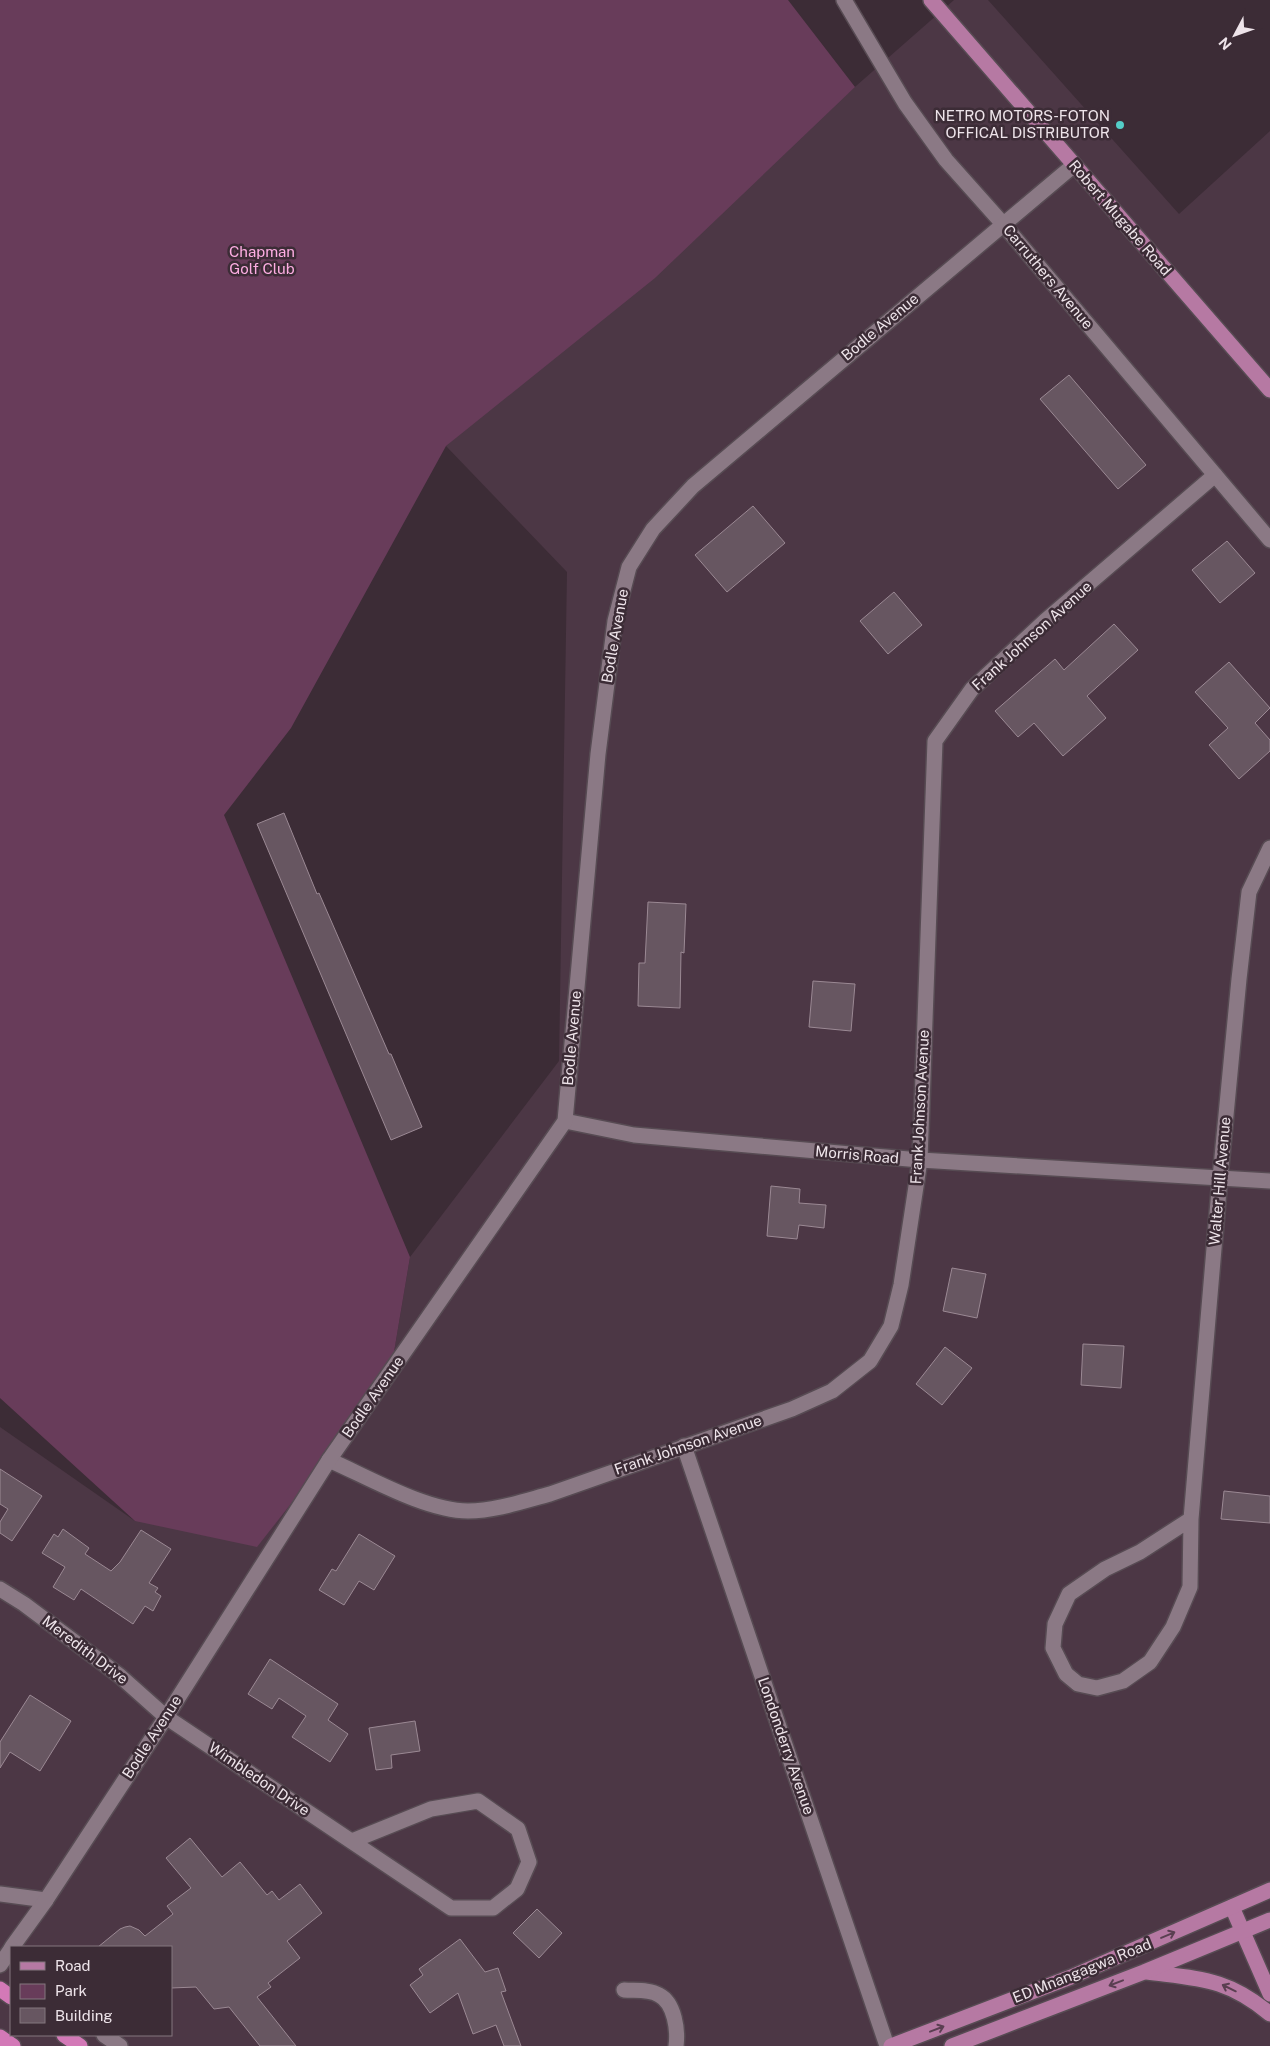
<svg xmlns="http://www.w3.org/2000/svg" width="1270" height="2046" viewBox="0 0 1270 2046" font-family="'Public Sans',sans-serif">
  <style>
    .built { fill: #4c3745; fill-rule: evenodd }
    .green { fill: #683c5a }
    .building { fill: #675661; stroke: #9b8994 }
    .lines { fill: none; stroke-linecap: round; stroke-linejoin: round }
    .minor-casing { stroke: #574b53; stroke-width: 18 }
    .major-casing { stroke: #574b53; stroke-width: 18 }
    .highway-casing { stroke: #574b53; stroke-width: 18 }
    .minor { stroke: #8b7985; stroke-width: 15 }
    .major { stroke: #b679a3; stroke-width: 15 }
    .highway { stroke: #d379b7; stroke-width: 15 }
    .oneway { stroke: #5a3f51 }
    .poi-dot { fill: #54cdc7; stroke: #3c2c36; stroke-width: 2 }
    .labels { text-anchor: middle; stroke-width: 5; stroke-linejoin: round; paint-order: stroke }
    .poi-label { font-size: 15px; fill: #eee4ea; stroke: #3c2c36; text-anchor: end }
    .street-label { font-size: 15px; fill: #eee4ea; stroke: #3c2c36 }
    .park-label { font-size: 15px; fill: #fdade2; stroke: #3c2c36 }
  </style>
  <rect width="100%" height="100%" fill="#3c2c36"/>
  <path class="built" d="M954,0H988L1179,214L1270,131V2046H0V1427L135,1521L393,1358L410,1257L559,1061L567,572L446,446ZM11,1947H171V2035H11Z"/>
  <path class="green" d="M0,0H788L855,87L655,278L446,446L291,728L224,815L410,1257L393,1358L330,1454L257,1547L135,1521L0,1398Z"/>
  <g class="building">
    <path d="M1069,375L1146,465L1118,489L1040,399Z"/>
    <path d="M753,506L785,543L727,592L695,555Z"/>
    <path d="M1227,541L1255,573L1220,603L1192,570Z"/>
    <path d="M894,592L922,625L888,654L860,621Z"/>
    <path d="M1114,624L1138,650L1087,696L1106,718L1063,756L1034,723L1018,737L995,711L1055,659L1064,670Z"/>
    <path d="M1229,662L1270,708L1255,723L1270,740V751L1239,779L1209,745L1228,728L1195,692Z"/>
    <path d="M284,813L317,894L319,893L389,1054H391L422,1127L391,1140L257,824Z"/>
    <path d="M648,902L686,904L684,953L681,952L680,1008L638,1006L639,963H645Z"/>
    <path d="M813,981L855,984L851,1031L809,1027Z"/>
    <path d="M771,1186L800,1189L799,1203L826,1205L824,1228L799,1225L797,1239L767,1236Z"/>
    <path d="M952,1268L986,1274L977,1318L943,1311Z"/>
    <path d="M1083,1344L1124,1346L1121,1388L1081,1385Z"/>
    <path d="M945,1347L972,1368L942,1405L916,1384Z"/>
    <path d="M0,1469L42,1496L12,1541L0,1533V1522L8,1509L0,1504Z"/>
    <path d="M1224,1491L1270,1496V1523L1221,1519Z"/>
    <path d="M63,1529L89,1548L85,1554L111,1571L120,1562L141,1530L171,1549L149,1583L158,1588L155,1592L161,1596L153,1611L145,1606L133,1624L81,1589L74,1600L53,1587L65,1567L42,1553L54,1534L58,1537Z"/>
    <path d="M359,1534L395,1556L374,1590L359,1581L344,1605L319,1590L332,1569L336,1571Z"/>
    <path d="M270,1659L338,1704L328,1720L348,1734L330,1762L292,1737L306,1716L279,1698L272,1709L248,1694Z"/>
    <path d="M30,1695L71,1721L40,1771L10,1752L0,1768V1742Z"/>
    <path d="M415,1721L420,1751L391,1755L392,1768L376,1770L369,1728Z"/>
    <path d="M190,1838L222,1877L240,1862L267,1895L272,1891L279,1900L300,1884L322,1913L287,1941L300,1958L268,1983L271,1987L257,1997L296,2046H260L229,2007L214,2009L196,1987L171,1988V1947H98L120,1929L125,1927L130,1926L139,1930L145,1936L173,1914L167,1906L191,1888L166,1858Z"/>
    <path d="M537,1909L562,1933L539,1958L513,1933Z"/>
    <path d="M460,1939L485,1972L498,1968L506,1991L501,1992L521,2046H504L496,2025L473,2034L458,1993L430,2013L410,1985L423,1975L419,1969Z"/>
  </g>
  <g class="lines">
    <defs>
      <g id="minor">
        <path d="M844,0L905,103L946,160L1003,224L1270,540"/>
        <path d="M565,1121L634,1135L920,1160L1270,1181"/>
        <path d="M684,1446L887,2046"/>
        <path d="M329,1460C368,1477 426,1511 468,1511C495,1511 524,1501 550,1494L792,1409L832,1391L870,1361L891,1326L901,1285L920,1160L935,741L972,689L1045,621L1215,475"/>
        <path d="M1191,1519L1140,1552L1105,1569L1069,1594L1055,1624L1053,1648L1066,1674L1078,1684L1097,1688L1123,1681L1150,1662L1173,1627L1190,1587L1191,1519L1220,1178L1239,979L1249,892L1270,848"/>
        <path d="M0,1589L24,1604L120,1676L166,1717L451,1908H493L517,1889L529,1862L518,1829L478,1801L431,1809L352,1841"/>
        <path d="M0,1894L46,1900"/>
        <path d="M12,1947L46,1900L166,1717L329,1460L565,1121L598,754L615,621L629,567L653,529L693,486L1074,165"/>
        <path d="M0,1965L11,1949"/>
        <path d="M624,1990C635,1991 649,1989 659,1995C675,2003 678,2031 676,2046"/>
        <path d="M104,2035L120,2046"/>
      </g>
      <g id="major">
        <path d="M931,0L1270,390"/>
        <path d="M1232,1907L1270,1994"/>
        <path d="M1147,1972C1200,1979 1227,1978 1270,2014"/>
        <path d="M891,2046L1071,1977L1270,1890"/>
        <path d="M952,2046L1144,1972L1270,1920"/>
      </g>
      <g id="highway">
        <path d="M0,1989L11,1997"/>
        <path d="M64,2035L80,2046"/>
        <path d="M0,2037L13,2046"/>
      </g>
    </defs>
    <use href="#minor" class="minor-casing"/>
    <use href="#major" class="major-casing"/>
    <use href="#highway" class="highway-casing"/>
    <use href="#minor" class="minor"/>
    <use href="#major" class="major"/>
    <use href="#highway" class="highway"/>
  </g>
  <defs><path id="oneway-shaft" d="M-6 0H5M1.5-3L5.5 0L1.5 3" fill="none" stroke-width="1.6" stroke-linecap="round" stroke-linejoin="round" transform="scale(1.25)"/></defs>
  <g class="oneway">
    <use href="#oneway-shaft" transform="translate(1168 1935) rotate(-23)"/>
    <use href="#oneway-shaft" transform="translate(1116 1983) rotate(159)"/>
    <use href="#oneway-shaft" transform="translate(1229 1988) rotate(-154)"/>
    <use href="#oneway-shaft" transform="translate(937 2029) rotate(-21)"/>
  </g>
  <circle class="poi-dot" cx="1120" cy="125" r="5"/>
  <g class="labels">
    <g class="poi-label">
      <text x="1110" y="121">NETRO MOTORS-FOTON<tspan x="1110" dy="17">OFFICAL DISTRIBUTOR</tspan></text>
    </g>
    <g class="street-label">
      <text transform="translate(1120 218) rotate(49)" y="5">Robert Mugabe Road</text>
      <text transform="translate(1048 277) rotate(50)" y="5">Carruthers Avenue</text>
      <text transform="translate(880 327) rotate(-40)" y="5">Bodle Avenue</text>
      <text transform="translate(615 636) rotate(-80)" y="5">Bodle Avenue</text>
      <text transform="translate(1032 636) rotate(-42)" y="5">Frank Johnson Avenue</text>
      <text transform="translate(572 1038) rotate(-85)" y="5">Bodle Avenue</text>
      <text transform="translate(920 1107) rotate(-87)" y="5">Frank Johnson Avenue</text>
      <text transform="translate(857 1155) rotate(5)" y="5">Morris Road</text>
      <text transform="translate(1220 1181) rotate(-85)" y="5">Walter Hill Avenue</text>
      <text transform="translate(373 1397) rotate(-55)" y="5">Bodle Avenue</text>
      <text transform="translate(688 1445) rotate(-19)" y="5">Frank Johnson Avenue</text>
      <text transform="translate(85 1650) rotate(37)" y="5">Meredith Drive</text>
      <text transform="translate(152 1737) rotate(-57)" y="5">Bodle Avenue</text>
      <text transform="translate(786 1746) rotate(71)" y="5">Londonderry Avenue</text>
      <text transform="translate(259 1779) rotate(34)" y="5">Wimbledon Drive</text>
      <text transform="translate(1082 1971) rotate(-22)" y="5">ED Mnangagwa Road</text>
    </g>
    <g class="park-label">
      <text x="262" y="257">Chapman<tspan x="262" dy="17">Golf Club</tspan></text>
    </g>
  </g>
  <rect x="10" y="1946" width="162" height="90" fill="#3c2c36" stroke="#83767e"/>
  <rect x="20" y="1962" width="25" height="8" fill="#b679a3" stroke="#83767e"/>
  <text x="55" y="1971" font-size="15" fill="#eee4ea">Road</text>
  <rect x="20" y="1984" width="25" height="15" fill="#683c5a" stroke="#83767e"/>
  <text x="55" y="1996" font-size="15" fill="#eee4ea">Park</text>
  <rect x="20" y="2008" width="25" height="15" fill="#675661" stroke="#83767e"/>
  <text x="55" y="2021" font-size="15" fill="#eee4ea">Building</text>
  <g transform="translate(1235 35) rotate(229)" stroke="#3c2c36" stroke-width="4" paint-order="stroke">
  <path d="M0-4L9 19L0 12L-9 19Z" fill="#eee4ea"/>
  <text y="-8" font-size="14" font-weight="bold" text-anchor="middle" fill="#eee4ea">N</text>
  </g>
</svg>
